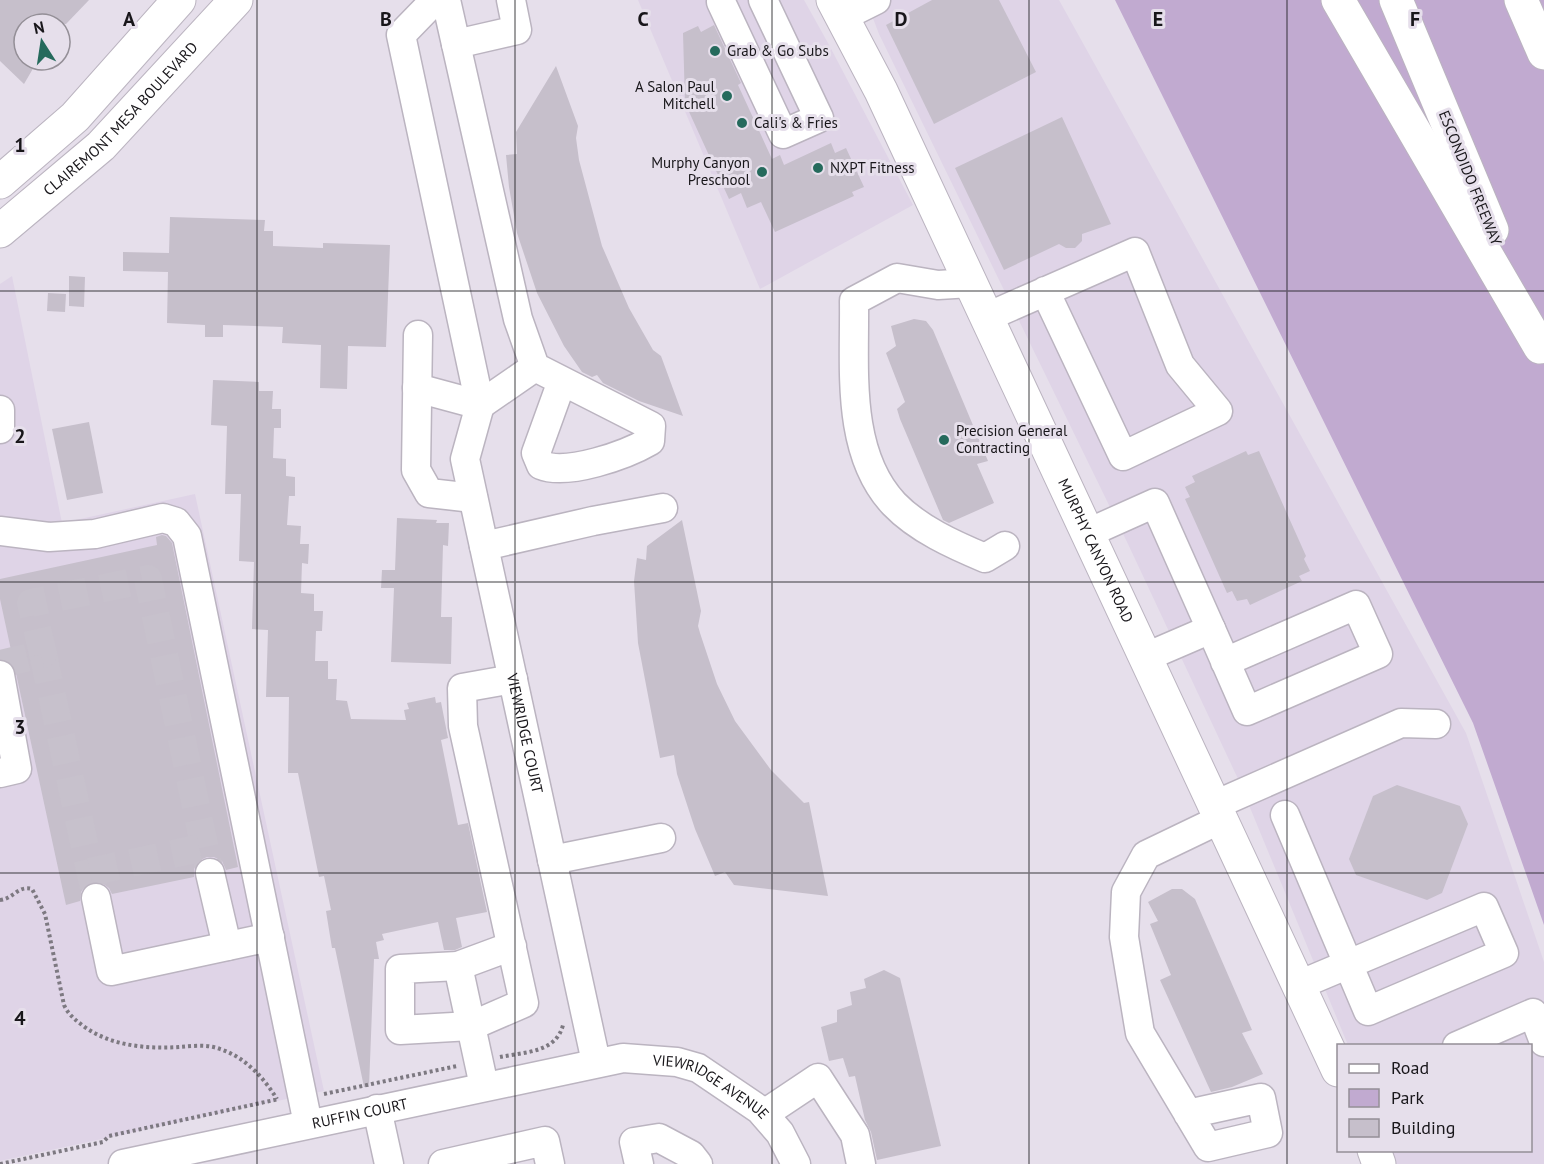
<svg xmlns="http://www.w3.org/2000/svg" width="1544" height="1164" viewBox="0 0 1544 1164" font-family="'PT Sans',sans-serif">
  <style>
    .built { fill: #dfd4e7 }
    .green { fill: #c1aad0 }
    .building { fill: #c6bfcb }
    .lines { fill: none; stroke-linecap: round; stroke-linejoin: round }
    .minor-tunnel { stroke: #c7c1cc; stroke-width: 28; stroke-dasharray: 28 14; stroke-linecap: butt }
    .minor-casing { stroke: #bbb4c0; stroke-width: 31 }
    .major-casing { stroke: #bbb4c0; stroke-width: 35 }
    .highway-casing { stroke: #bbb4c0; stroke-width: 35 }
    .path { stroke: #7d7981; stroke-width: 4; stroke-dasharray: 3 3; stroke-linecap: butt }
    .minor { stroke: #fff; stroke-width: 28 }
    .major { stroke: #fff; stroke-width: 33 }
    .highway { stroke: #fff; stroke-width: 33 }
    .grid { fill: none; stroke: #18161a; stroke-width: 1.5; stroke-opacity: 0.55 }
    .poi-dot { fill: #256a5c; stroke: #e6dfeb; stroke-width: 2 }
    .labels { text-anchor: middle; stroke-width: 6; stroke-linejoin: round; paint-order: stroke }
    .poi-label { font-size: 15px; fill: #18161a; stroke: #e6dfeb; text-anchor: start }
    .street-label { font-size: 15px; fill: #18161a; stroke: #e6dfeb }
    .grid-label { font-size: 20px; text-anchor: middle; font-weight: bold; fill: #18161a; stroke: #e6dfeb; stroke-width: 6; stroke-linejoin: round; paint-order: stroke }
  </style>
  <rect width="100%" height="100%" fill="#e6dfeb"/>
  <g class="built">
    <path d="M638,0H804L828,43L913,205L760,289Z"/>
    <path d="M866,0H1059L1466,733L1544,962V1164H1391L1386,1151L1530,1150V1046L1348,1045L1239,781L1128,544L879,34Z"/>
    <path d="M12,276L62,523L195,494L324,1091L0,1161V284Z"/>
  </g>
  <path class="green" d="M1115,0H1544V925L1473,723Z"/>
  <g class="building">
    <path d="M0,0H89L66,24H24V60H38L24,84L0,61Z"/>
    <path d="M932,0H999L1036,72L934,124L886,25Z"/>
    <path d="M714,25L741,83L738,85L772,159L780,155L784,165L831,143L835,153L846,148L864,187L852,192L854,196L775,232L761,202L747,208L741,193L729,199L685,103L683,33L698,26L701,32Z"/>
    <path d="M556,66L578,126L576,138L579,160L602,246L629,308L653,350L661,356L683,416L639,401L603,383L597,375L592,377L582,372L564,346L537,293L517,233L509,187L506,155L517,154L516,132Z"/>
    <path d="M1062,117L1111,224L1082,234V241L1075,248H1066L1059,244L1004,270L955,168Z"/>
    <path d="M170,217L265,220L264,231H273V246L323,248V243L390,245L386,347L348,346L347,389L320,388L321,345L282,343L283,327L223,325V337H205V325L167,323L168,272L123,271V252L169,253Z"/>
    <path d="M69,276L85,277L84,307L69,306Z"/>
    <path d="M48,293L66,294L65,312L47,311Z"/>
    <path d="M914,319L926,321L933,330L988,461L977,464L994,503L949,523L943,520L900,419L897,409L905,402L886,353L896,346L891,326Z"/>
    <path d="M213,380L259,382V391H273L272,409H281V428H274L273,458L286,459V476L295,477V496H289L287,525L301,526L300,544H309L308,564L302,563L301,593L314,594V611H323L322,631H316L315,661H328V679H337L336,700L347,701L351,719L406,720L404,710L409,709L407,703L435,697L436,703L441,702L448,738L441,740L458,825L468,823L487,912L456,918L462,947L455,950H444L438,922L382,934L384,940L376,942L379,959H374L369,1087H364L335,948H332L330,936L326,911L331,910L324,876L319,877L298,773H288L289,697H266L268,630L252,629L254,562L239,561L241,494H225L227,426L211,425Z"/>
    <path d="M89,422L103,493L67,500L52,429Z"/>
    <path d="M1246,451L1248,455L1259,451L1306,556L1304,559L1310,571L1299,576L1302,581L1250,605L1247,599L1237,601L1232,591L1227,593L1185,499L1190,497L1185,487L1195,482L1192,476Z"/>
    <path d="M397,518L437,520L436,523H449L448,546L443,545L441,617H452L451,664L391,662L394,588H381L382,570H395Z"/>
    <path d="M682,520L701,611L698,626L700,633L717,684L735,721L771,770L804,803L809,802L828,896L734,885L725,872L715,876L695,829L677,774L674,755L660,758L638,643L634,581L637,558L646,560L647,546Z"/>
    <path d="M162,535L166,536L172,543L238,867L226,870L222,861L214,857H207L198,861L194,869V877L112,894L109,888L102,883L92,882L86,885L81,892L80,901L66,905L0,599V579L157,545L156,537Z"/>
    <path d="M1397,785L1460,806L1468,824L1442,893L1427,900L1356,875L1349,859L1373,796Z"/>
    <path d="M1172,889H1182L1195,899L1252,1030L1242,1033L1263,1074L1232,1087L1211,1092L1160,980L1171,975L1150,924L1158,921L1148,902Z"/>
    <path d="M884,970L900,978L941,1146L877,1160L871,1132L865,1120L855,1076L849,1077L843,1058L829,1061L821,1027L837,1022V1010L852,1005L850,992L866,988L864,979Z"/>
  </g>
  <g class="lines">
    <g class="minor-tunnel">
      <path d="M43,654L96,898"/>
      <path d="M0,664L43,654L31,603L148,579L210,873"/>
      <path d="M90,872L205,847"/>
    </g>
    <defs>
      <g id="minor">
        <path id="s1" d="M435,0L401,35L480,405L465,459L596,1062"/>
        <path d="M446,0L518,319L535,367L651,426L650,441C626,455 567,476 541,465L536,453L562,381"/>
        <path d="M721,2L783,134L819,118L763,0"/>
        <path d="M842,17L876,0"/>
        <path d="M456,44L517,30L511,0"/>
        <path d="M971,283L938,285L897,278L854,301C855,367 845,452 894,504C918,529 954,545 985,558L1005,546"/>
        <path d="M987,317L1135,252L1180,365L1218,411L1123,456L1045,291"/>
        <path d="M418,335L416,470L429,493L473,498"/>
        <path d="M417,388L480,405L535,367"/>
        <path d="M0,410V429"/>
        <path d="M0,531L49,537L95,534L163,518L176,522L187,536L308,1124"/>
        <path d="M1088,533L1155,503L1211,629L1146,657"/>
        <path d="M484,546L593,521L663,508"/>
        <path d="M1211,629L1247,711L1378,654L1356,605L1225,662"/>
        <path d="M0,675L17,769L0,773"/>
        <path d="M1215,805L1401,723L1436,724"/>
        <path d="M1285,815L1368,1011L1504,953L1484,907L1299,985"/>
        <path d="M552,860L661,838"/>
        <path d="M210,873L227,946"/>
        <path d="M96,898L111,971L270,937"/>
        <path d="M512,946L458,966L400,969V1030L471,1026L524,1003L463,726L462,688L513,679"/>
        <path d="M458,966L484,1086"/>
        <path d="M1457,1046L1533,1013L1544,1042"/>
        <path d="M377,1109L389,1164"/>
        <path d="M764,1114L818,1078L855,1135L861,1164"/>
        <path d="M1188,1114L1261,1098L1268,1133L1208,1147L1140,1033L1124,937L1126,892L1146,855L1221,819"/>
        <path id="s2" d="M123,1164L623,1058L677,1062L698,1068L760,1110L780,1133L796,1164"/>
        <path d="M443,1164L545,1141L550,1164"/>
        <path d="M639,1164L634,1142L659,1138L691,1155L698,1164"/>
      </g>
      <g id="major">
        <path id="s3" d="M833,0L881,91L1338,1070"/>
        <path d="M0,182L75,117L179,0"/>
        <path id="s4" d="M0,231L101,146L236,0"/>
        <path d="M1374,1150L1379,1164"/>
      </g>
      <g id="highway">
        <path d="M1338,0L1540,347"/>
        <path d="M1396,0L1492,230"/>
        <path d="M1521,0L1544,53"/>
      </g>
    </defs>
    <use href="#minor" class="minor-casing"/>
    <use href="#major" class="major-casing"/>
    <use href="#highway" class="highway-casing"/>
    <g class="path">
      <path d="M0,900C13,899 18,885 32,889L45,914L64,1005C69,1016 77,1021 86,1028C113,1046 147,1049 179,1047C192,1046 207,1044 220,1049C245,1057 264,1078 277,1099"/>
      <path d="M500,1057C524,1052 556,1053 563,1025"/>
      <path d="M324,1094L457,1066"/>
      <path d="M0,1164L103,1142L109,1136L279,1099"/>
    </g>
    <use href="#minor" class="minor"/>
    <use href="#major" class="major"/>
    <use href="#highway" class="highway"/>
  </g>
  <path class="grid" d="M257,0V1164M515,0V1164M772,0V1164M1029,0V1164M1287,0V1164M0,291H1544M0,582H1544M0,873H1544"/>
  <g class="poi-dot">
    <circle cx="715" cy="51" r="6"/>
    <circle cx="727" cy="96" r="6"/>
    <circle cx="742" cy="123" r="6"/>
    <circle cx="818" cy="168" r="6"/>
    <circle cx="762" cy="172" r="6"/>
    <circle cx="944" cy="440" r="6"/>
  </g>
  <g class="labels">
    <g class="poi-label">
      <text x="727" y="56">Grab &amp; Go Subs</text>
      <text x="715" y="92" text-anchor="end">A Salon Paul<tspan x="715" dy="17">Mitchell</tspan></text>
      <text x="754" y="128">Cali's &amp; Fries</text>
      <text x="750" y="168" text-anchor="end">Murphy Canyon<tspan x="750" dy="17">Preschool</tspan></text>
      <text x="830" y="173">NXPT Fitness</text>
      <text x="956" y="436">Precision General<tspan x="956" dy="17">Contracting</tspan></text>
    </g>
    <g class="street-label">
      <text dy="5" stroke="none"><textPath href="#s4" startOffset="165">CLAIREMONT MESA BOULEVARD</textPath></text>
      <text transform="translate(1470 178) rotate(68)" y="5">ESCONDIDO FREEWAY</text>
      <text dy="5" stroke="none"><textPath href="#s3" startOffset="610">MURPHY CANYON ROAD</textPath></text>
      <text dy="5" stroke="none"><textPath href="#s1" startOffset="764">VIEWRIDGE COURT</textPath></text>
      <text dy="5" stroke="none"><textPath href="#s2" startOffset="606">VIEWRIDGE AVENUE</textPath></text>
      <text dy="5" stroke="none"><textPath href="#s2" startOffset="242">RUFFIN COURT</textPath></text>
    </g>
  </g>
  <g class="grid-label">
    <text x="129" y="26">A</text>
    <text x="386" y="26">B</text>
    <text x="643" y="26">C</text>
    <text x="901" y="26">D</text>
    <text x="1158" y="26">E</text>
    <text x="1415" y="26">F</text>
    <text x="20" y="152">1</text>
    <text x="20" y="443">2</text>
    <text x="20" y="734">3</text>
    <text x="20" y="1025">4</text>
  </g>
  <rect x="1337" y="1044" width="195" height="108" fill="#e6dfeb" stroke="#948f97" stroke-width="1.5"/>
  <rect x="1349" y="1064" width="30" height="9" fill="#ffffff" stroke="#948f97" stroke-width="1.5"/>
  <text x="1391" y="1074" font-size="18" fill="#18161a">Road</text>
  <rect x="1349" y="1089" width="30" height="18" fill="#c1aad0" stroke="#948f97" stroke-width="1.5"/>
  <text x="1391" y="1104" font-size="18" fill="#18161a">Park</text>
  <rect x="1349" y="1119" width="30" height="18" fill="#c6bfcb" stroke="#948f97" stroke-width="1.5"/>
  <text x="1391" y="1134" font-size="18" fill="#18161a">Building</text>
  <g transform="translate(42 42) rotate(348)"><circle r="28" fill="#e6dfeb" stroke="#948f97" stroke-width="1.5"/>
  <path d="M0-4.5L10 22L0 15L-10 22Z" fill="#256a5c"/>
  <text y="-9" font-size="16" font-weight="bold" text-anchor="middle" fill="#18161a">N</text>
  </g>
</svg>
